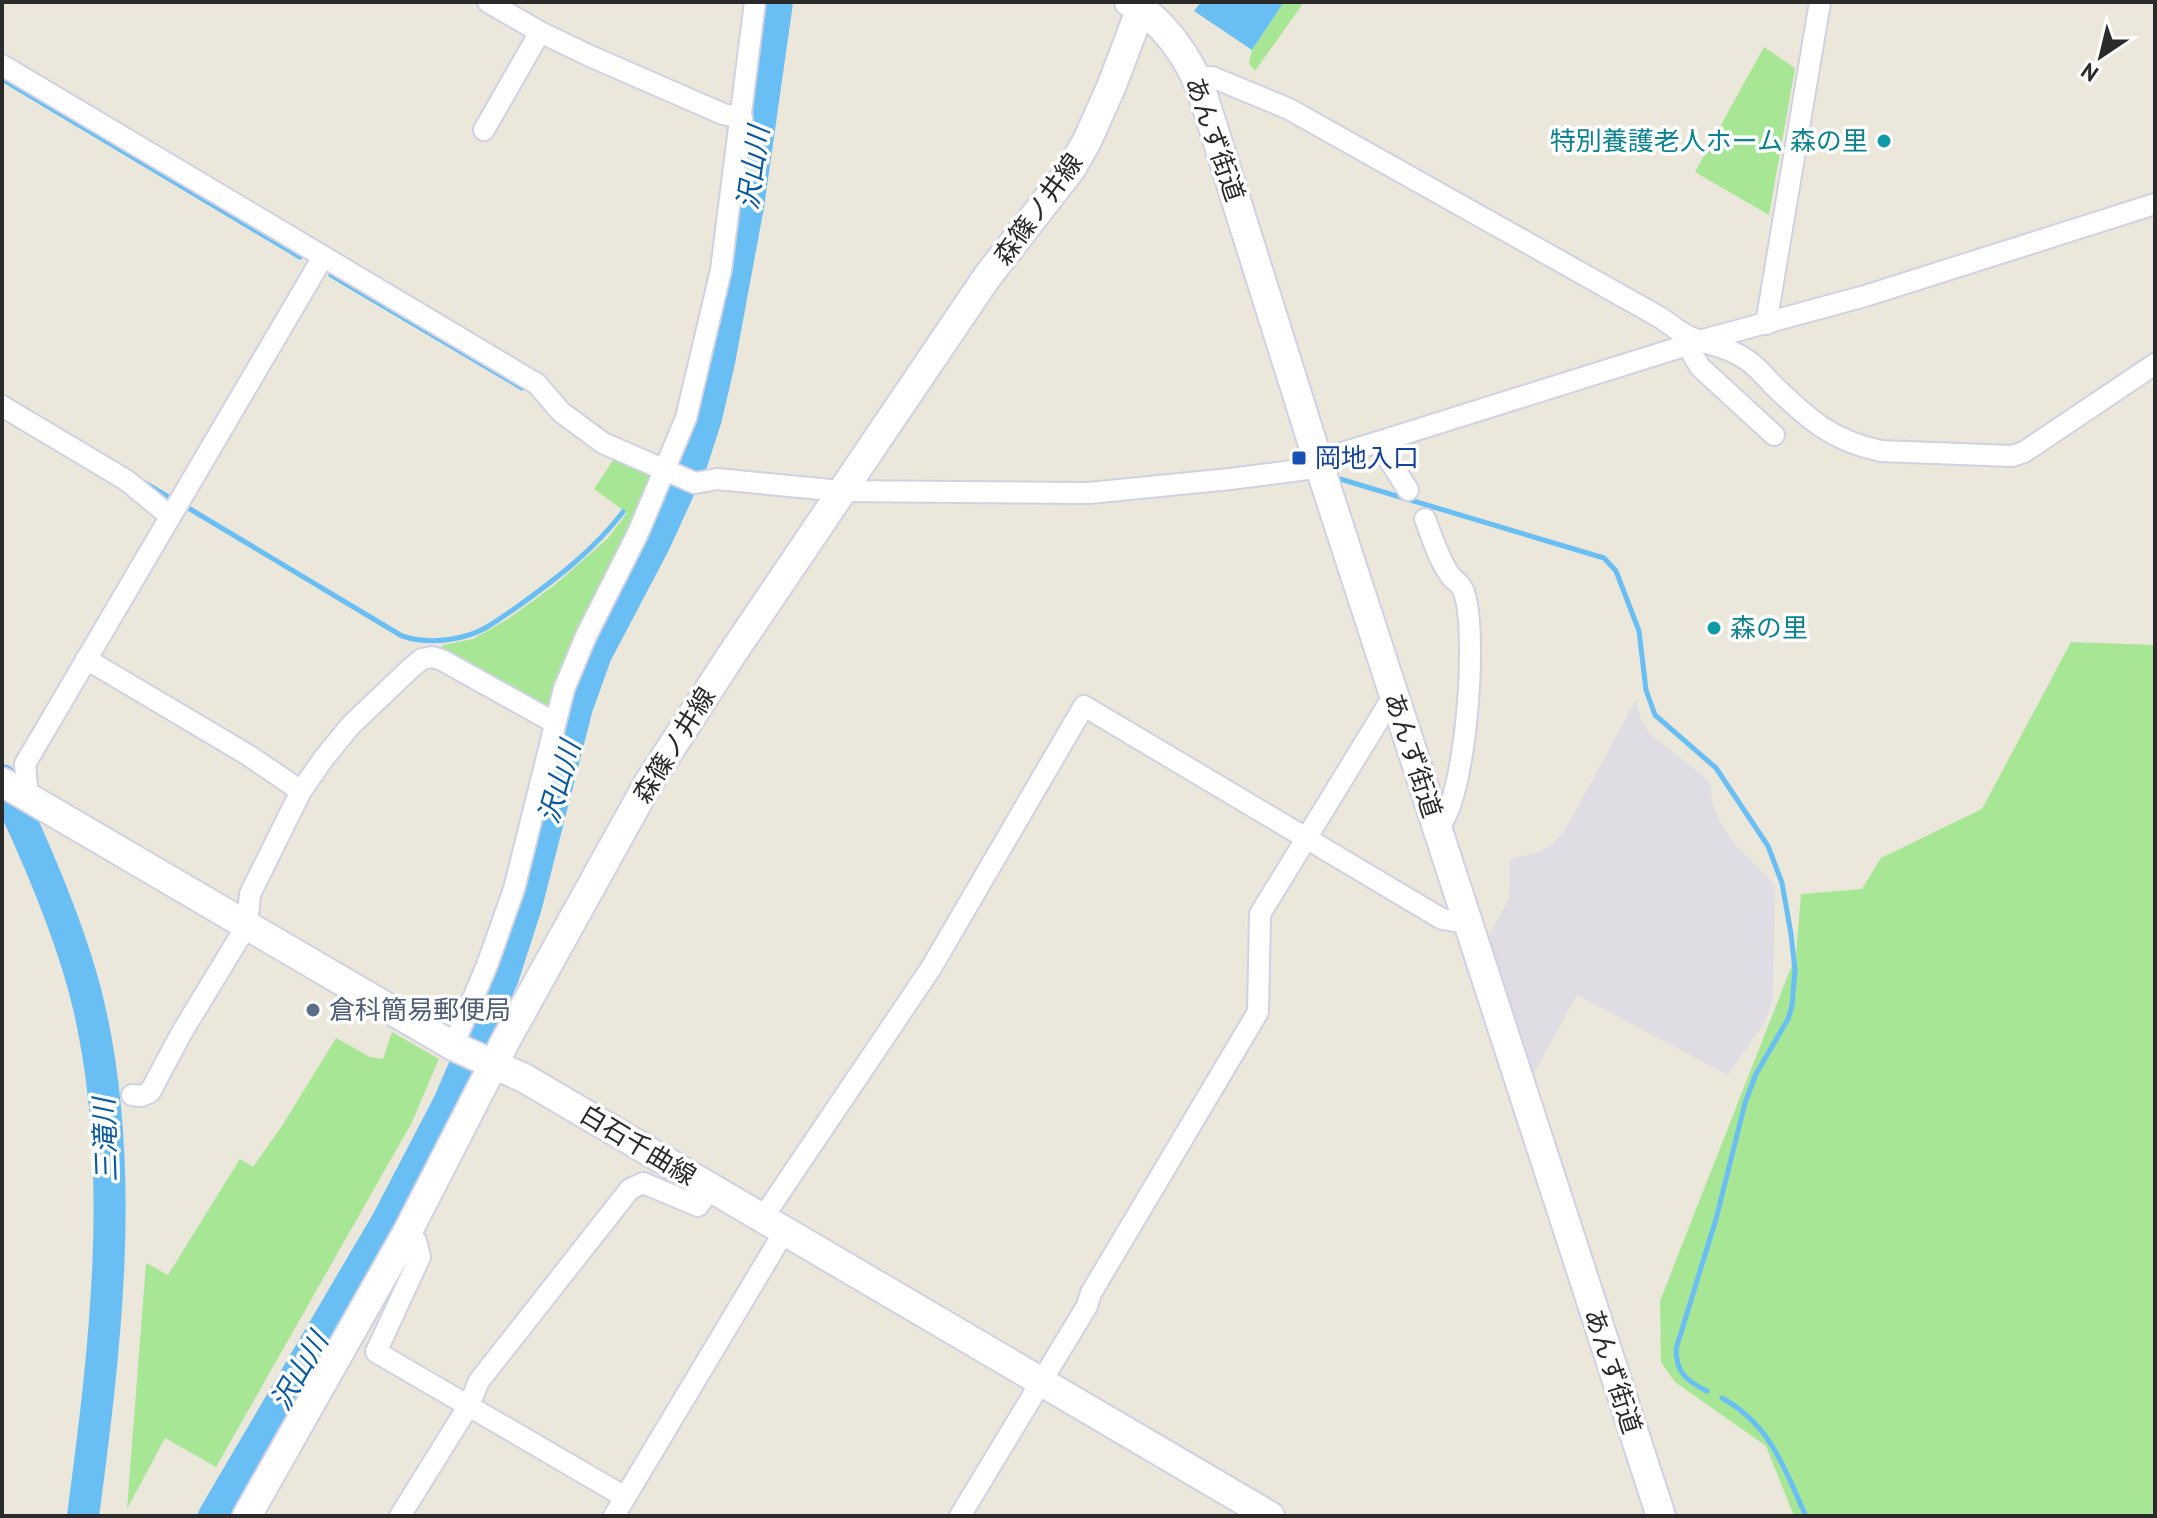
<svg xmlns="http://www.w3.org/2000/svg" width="2157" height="1518" viewBox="0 0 2157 1518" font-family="'PT Sans','Noto Sans JP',sans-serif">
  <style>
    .industrial { fill: #dfdce4 }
    .green { fill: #a6e694 }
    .water { fill: #69bef3 }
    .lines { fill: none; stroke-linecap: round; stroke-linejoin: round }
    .stream { stroke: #69bef3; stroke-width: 5 }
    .river { stroke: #69bef3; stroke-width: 32 }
    .street-casing { stroke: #d0d1e3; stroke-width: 24 }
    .secondary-casing { stroke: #d0d1e3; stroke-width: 32 }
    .street { stroke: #fff; stroke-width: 20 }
    .secondary { stroke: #fff; stroke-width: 28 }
    .culture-dot { fill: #0f9aa8; stroke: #fff; stroke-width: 3 }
    .transit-dot { fill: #1a4fb4; stroke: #fff; stroke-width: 3 }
    .service-dot { fill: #5c6f8a; stroke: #fff; stroke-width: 3 }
    .labels { text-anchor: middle; stroke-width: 7; stroke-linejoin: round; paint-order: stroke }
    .street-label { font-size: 26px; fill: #2a2a2a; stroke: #fff }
    .culture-label { font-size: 26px; fill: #0d838f; stroke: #fff; text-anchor: end }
    .transit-label { font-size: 26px; fill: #164399; stroke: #fff; text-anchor: start }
    .service-label { font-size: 26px; fill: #4e5e75; stroke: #fff; text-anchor: start }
    .water-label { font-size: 28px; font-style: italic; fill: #08599f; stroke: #fff }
  </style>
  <rect width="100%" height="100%" fill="#ece7db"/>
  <path class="industrial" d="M1636,700L1641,720L1649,733L1710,782L1713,805L1722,826L1737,847L1775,885L1773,998L1765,1022L1728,1075L1577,995L1530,1080L1486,941L1509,899L1510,858L1534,854L1551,845L1565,830Z"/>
  <g class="green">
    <path d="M1284,2H1304L1255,71L1249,64L1252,50Z"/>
    <path d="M1764,47L1795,68L1769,215L1695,172Z"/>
    <path d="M616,456L649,470L654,477L552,706L546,709L441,650L443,645L473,639L508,619L556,584L608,538L627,513L594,489Z"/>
    <path d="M2071,642L2155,645V1516H1794L1766,1446L1675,1382L1661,1362L1660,1301L1796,955L1801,894L1862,889L1881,858L1982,809Z"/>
    <path d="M392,1032L439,1059L411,1124L216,1467L165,1438L127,1509L146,1263L168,1275L240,1159L253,1167L282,1126L336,1038L370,1057L383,1059Z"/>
  </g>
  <path class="water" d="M1201,2H1284L1252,50L1194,11Z"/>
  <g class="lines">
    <g class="stream">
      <path d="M2,79L300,257"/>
      <path d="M331,275L522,388"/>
      <path d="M1340,479L1604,558L1616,571L1639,631L1646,690L1655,715L1716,768L1768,846L1782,883L1791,934L1795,970L1792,1006L1788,1019L1756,1074L1745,1103L1716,1219L1676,1349C1676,1373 1687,1381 1707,1391"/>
      <path d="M140,480L170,498"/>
      <path d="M185,506L402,636C424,643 446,642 469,635C486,630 502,617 517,607C556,579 594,550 623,512"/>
      <path d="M1722,1398C1771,1425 1784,1468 1806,1516"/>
    </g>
    <g class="river">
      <path d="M2,780C35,849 72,933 89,1007C127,1171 105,1351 83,1516"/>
      <path d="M214,1516L388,1220L449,1103L503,977L526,906L577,707L596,654L654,544L692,461L706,418L719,362L748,206L777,2"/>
    </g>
    <defs>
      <g id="street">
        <path d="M488,2L540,32L590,56L723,114L742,118"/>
        <path d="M2,65L507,366L537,384L561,412L603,443L695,483L717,479L841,491L1089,493L1230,479L1307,469L1332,456L1378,442L1703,340L1865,296L2155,204"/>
        <path d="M1197,78L1212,77L1289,109L1654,314C1666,320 1678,332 1690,337C1709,345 1729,347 1747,360C1756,366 1765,376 1773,385C1808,419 1832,441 1881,451L2012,456L2024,452L2155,364"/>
        <path d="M484,130L540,32"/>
        <path d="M1766,324L1820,2"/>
        <path d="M1687,345L1700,367L1774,435"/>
        <path d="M2,406L126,480L169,515"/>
        <path d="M1378,442L1408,490"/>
        <path d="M1425,519C1432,537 1438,558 1450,575C1453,580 1460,583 1462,588C1480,620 1466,807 1437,828"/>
        <path d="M86,659L248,755L301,791"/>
        <path d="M28,797L25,764L323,257"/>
        <path d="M453,1046L487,965L514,889L564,689L586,636L638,533L686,418L721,270L755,2"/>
        <path d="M132,1095L141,1096L150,1092L182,1032L247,925L250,894L301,791L324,758L351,725L411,668L422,659L432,657L442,660L555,723"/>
        <path d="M762,1219L931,968L1084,706L1442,919L1467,923"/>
        <path d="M408,1231L416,1241L420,1257L376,1352L625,1497"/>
        <path d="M400,1516L469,1405L479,1381L630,1189L643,1183L698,1206L710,1189"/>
        <path d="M614,1516L784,1232"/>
        <path d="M960,1516L1087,1306L1091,1293L1258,1012L1260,914L1394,695"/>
      </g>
      <g id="secondary">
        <path d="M1129,2C1162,18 1189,58 1202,92L1325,483L1661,1516"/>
        <path d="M2,782L453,1046L524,1078L1270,1516"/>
        <path d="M247,1516L408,1231L506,1040L649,782L732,654L987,277L1071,169L1087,141L1112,85L1141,8V2"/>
      </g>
    </defs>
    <use href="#street" class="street-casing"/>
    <use href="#secondary" class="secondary-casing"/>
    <use href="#street" class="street"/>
    <use href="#secondary" class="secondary"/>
  </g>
  <g class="culture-dot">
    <circle cx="1884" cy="141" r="8"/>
    <circle cx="1714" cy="628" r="8"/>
  </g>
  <rect class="transit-dot" x="1291" y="450" width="16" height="16" rx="4"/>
  <circle class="service-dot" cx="313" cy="1010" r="8"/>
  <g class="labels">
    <g class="street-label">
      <text transform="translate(1215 139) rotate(71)" y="9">あんず街道</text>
      <text transform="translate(1038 209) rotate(-54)" y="9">森篠ノ井線</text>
      <text transform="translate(674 745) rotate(-58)" y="9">森篠ノ井線</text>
      <text transform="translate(1413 755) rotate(72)" y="9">あんず街道</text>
      <text transform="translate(638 1145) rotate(31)" y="9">白石千曲線</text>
      <text transform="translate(1613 1371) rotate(72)" y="9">あんず街道</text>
    </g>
    <g class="culture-label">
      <text x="1868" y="150">特別養護老人ホーム 森の里</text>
      <text x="1730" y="637" text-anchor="start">森の里</text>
    </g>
    <g class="transit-label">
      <text x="1315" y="467">岡地入口</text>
    </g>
    <g class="service-label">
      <text x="329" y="1019">倉科簡易郵便局</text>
    </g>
    <g class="water-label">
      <text transform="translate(753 168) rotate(-82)" y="10">沢山川</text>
      <text transform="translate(559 782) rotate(-74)" y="10">沢山川</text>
      <text transform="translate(105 1140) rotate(-92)" y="10">三滝川</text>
      <text transform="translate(299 1371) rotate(-60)" y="10">沢山川</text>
    </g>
  </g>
  <rect width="2157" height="1518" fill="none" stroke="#2a2a2a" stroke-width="8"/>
  <g transform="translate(2101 56) rotate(215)" stroke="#ffffff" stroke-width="6" paint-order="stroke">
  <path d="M0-6L14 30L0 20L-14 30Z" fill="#2a2a2a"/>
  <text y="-12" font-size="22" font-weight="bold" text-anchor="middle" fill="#2a2a2a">N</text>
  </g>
</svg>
